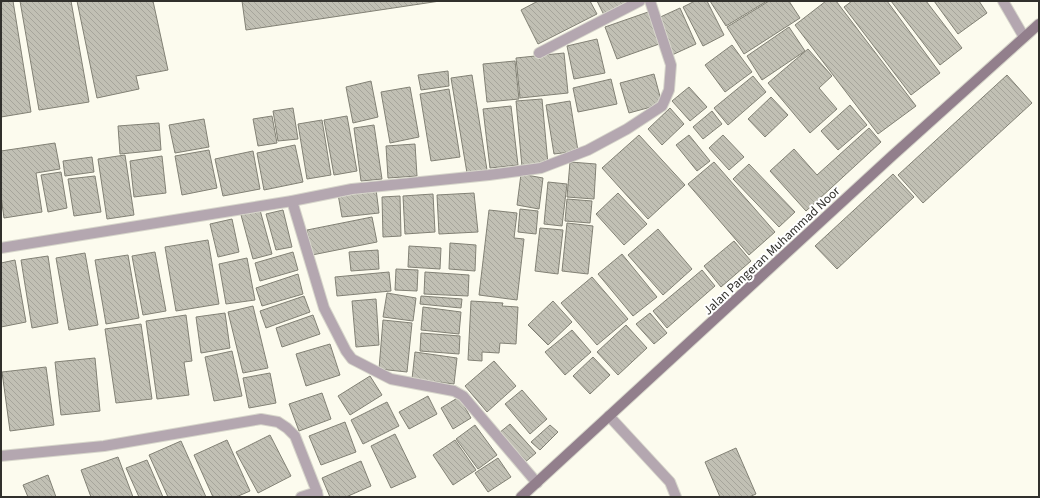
<svg xmlns="http://www.w3.org/2000/svg" width="1040" height="498" viewBox="0 0 1040 498" font-family="'Source Sans 3',sans-serif">
  <style>
    .building { fill: url(#building-back-hatch); stroke: #828175 }
    .lines { fill: none; stroke-linecap: round; stroke-linejoin: round }
    .lane-casing { stroke: #d7d6cb; stroke-width: 12 }
    .street-casing { stroke: #d7d6cb; stroke-width: 12 }
    .secondary-casing { stroke: #d7d6cb; stroke-width: 12 }
    .lane { stroke: #b4a7b0; stroke-width: 10 }
    .street { stroke: #b4a7b0; stroke-width: 10 }
    .secondary { stroke: #927f8c; stroke-width: 10 }
    .labels { text-anchor: middle; stroke-width: 4; stroke-linejoin: round; paint-order: stroke }
    .street-label { font-size: 13px; fill: #31302c; stroke: #fff }
  </style>
  <defs>
    <pattern id="building-back-hatch" width="6" height="6" patternUnits="userSpaceOnUse"><rect width="6" height="6" fill="#c1c0b4"/><path d="M-1 5l2 2M0 0l6 6M5-1l2 2" fill="none" stroke="#a6a59b"/></pattern>
  </defs>
  <rect width="100%" height="100%" fill="#fcfbee"/>
  <g class="building">
    <path d="M1,1H13L31,112L1,117Z"/>
    <path d="M20,1H71L89,102L39,110Z"/>
    <path d="M77,1H153L168,70L136,76L139,89L97,98Z"/>
    <path d="M242,1H440L246,30Z"/>
    <path d="M538,1H590L597,14L538,44L521,10Z"/>
    <path d="M597,1H632L604,15Z"/>
    <path d="M695,1H707L724,35L703,46L683,7Z"/>
    <path d="M710,1H767L726,26Z"/>
    <path d="M769,1H789L800,18L744,54L727,27Z"/>
    <path d="M826,1H836L916,106L878,134L795,25Z"/>
    <path d="M852,1H887L940,73L911,95L844,7Z"/>
    <path d="M891,1H926L962,48L940,65Z"/>
    <path d="M934,1H979L987,13L958,34Z"/>
    <path d="M680,8L696,44L672,55L656,19Z"/>
    <path d="M651,11L662,43L617,59L605,27Z"/>
    <path d="M789,27L805,51L762,80L747,56Z"/>
    <path d="M597,39L605,73L574,79L567,46Z"/>
    <path d="M732,45L752,72L725,92L705,65Z"/>
    <path d="M808,49L832,76L819,88L837,109L810,133L768,83Z"/>
    <path d="M564,53L568,93L520,98L516,58Z"/>
    <path d="M515,61L519,99L487,102L483,64Z"/>
    <path d="M448,71L449,86L421,90L418,75Z"/>
    <path d="M654,74L662,104L629,113L620,83Z"/>
    <path d="M472,75L487,170L467,173L451,78Z"/>
    <path d="M1007,75L1032,103L923,203L898,175Z"/>
    <path d="M753,76L766,92L728,125L714,108Z"/>
    <path d="M611,79L617,104L578,112L573,88Z"/>
    <path d="M371,81L378,117L353,123L346,87Z"/>
    <path d="M410,87L419,137L390,143L381,92Z"/>
    <path d="M689,87L707,107L690,121L672,101Z"/>
    <path d="M449,89L460,157L431,161L420,94Z"/>
    <path d="M771,97L788,115L765,137L748,119Z"/>
    <path d="M542,99L548,164L522,167L516,101Z"/>
    <path d="M570,101L578,151L554,154L546,105Z"/>
    <path d="M850,105L867,125L838,150L821,131Z"/>
    <path d="M511,106L518,165L490,168L483,109Z"/>
    <path d="M293,108L298,139L278,141L273,111Z"/>
    <path d="M670,108L684,124L662,145L648,129Z"/>
    <path d="M712,111L722,124L703,139L693,127Z"/>
    <path d="M272,116L277,143L258,146L253,119Z"/>
    <path d="M347,116L357,171L334,175L324,120Z"/>
    <path d="M204,119L209,147L175,153L169,125Z"/>
    <path d="M322,120L331,175L307,179L298,124Z"/>
    <path d="M159,123L161,150L120,154L118,126Z"/>
    <path d="M374,125L382,179L361,181L354,128Z"/>
    <path d="M869,128L881,142L806,211L770,171L794,149L817,175Z"/>
    <path d="M639,135L685,185L648,219L602,168Z"/>
    <path d="M689,135L710,161L697,171L676,145Z"/>
    <path d="M723,135L744,157L729,170L709,148Z"/>
    <path d="M55,143L60,169L36,173L42,212L4,218L1,196V151Z"/>
    <path d="M415,144L417,176L388,178L386,146Z"/>
    <path d="M295,145L303,182L264,190L257,153Z"/>
    <path d="M209,150L217,188L182,195L175,156Z"/>
    <path d="M253,151L260,189L223,196L215,159Z"/>
    <path d="M125,155L134,215L107,219L98,159Z"/>
    <path d="M162,156L166,193L134,197L130,161Z"/>
    <path d="M92,157L94,172L65,176L63,161Z"/>
    <path d="M570,162L596,164L594,199L567,197Z"/>
    <path d="M714,162L775,232L749,255L688,184Z"/>
    <path d="M749,164L795,212L779,227L733,179Z"/>
    <path d="M61,172L67,208L48,212L41,175Z"/>
    <path d="M521,174L543,178L539,209L517,205Z"/>
    <path d="M893,174L914,197L837,269L815,246Z"/>
    <path d="M95,176L101,212L74,216L68,179Z"/>
    <path d="M548,182L567,184L562,226L544,224Z"/>
    <path d="M376,189L379,213L342,217L338,194Z"/>
    <path d="M474,193L478,232L439,234L437,195Z"/>
    <path d="M618,193L647,224L624,245L596,214Z"/>
    <path d="M433,194L435,232L405,234L403,196Z"/>
    <path d="M400,196L401,236L383,237L382,197Z"/>
    <path d="M567,199L592,201L590,223L565,221Z"/>
    <path d="M520,209L538,211L536,234L518,232Z"/>
    <path d="M260,210L272,254L253,259L241,215Z"/>
    <path d="M283,210L292,247L276,250L266,214Z"/>
    <path d="M489,210L517,213L514,238L524,239L517,300L479,295Z"/>
    <path d="M372,217L377,242L312,255L307,230Z"/>
    <path d="M232,219L239,252L218,257L210,224Z"/>
    <path d="M567,223L593,226L588,274L562,271Z"/>
    <path d="M540,228L563,230L558,274L535,271Z"/>
    <path d="M658,229L692,269L663,295L628,255Z"/>
    <path d="M208,240L219,304L176,311L165,247Z"/>
    <path d="M734,241L751,261L721,287L704,266Z"/>
    <path d="M450,243L476,245L475,271L449,269Z"/>
    <path d="M409,246L441,248L440,269L408,267Z"/>
    <path d="M378,250L379,269L351,271L349,252Z"/>
    <path d="M155,252L166,311L143,315L132,256Z"/>
    <path d="M293,252L298,270L260,281L255,263Z"/>
    <path d="M85,253L98,325L69,330L56,258Z"/>
    <path d="M622,254L657,297L633,316L598,274Z"/>
    <path d="M128,255L139,318L106,324L95,260Z"/>
    <path d="M48,256L58,323L32,328L21,260Z"/>
    <path d="M247,258L255,300L226,304L219,264Z"/>
    <path d="M15,260L26,322L1,327V263Z"/>
    <path d="M396,269L418,270L417,291L395,290Z"/>
    <path d="M702,270L715,286L667,328L653,311Z"/>
    <path d="M389,272L391,291L337,296L335,277Z"/>
    <path d="M425,272L469,275L468,296L424,294Z"/>
    <path d="M298,274L303,294L262,306L256,288Z"/>
    <path d="M592,277L628,319L597,345L561,303Z"/>
    <path d="M387,293L416,298L413,321L383,317Z"/>
    <path d="M304,296L310,312L266,328L260,311Z"/>
    <path d="M421,296L462,299L461,308L420,304Z"/>
    <path d="M376,299L379,345L356,347L352,301Z"/>
    <path d="M471,301L503,303L502,306L518,307L516,344L500,343L499,353L482,352V361L468,360Z"/>
    <path d="M553,301L572,322L548,345L528,325Z"/>
    <path d="M253,306L268,368L243,373L228,312Z"/>
    <path d="M423,307L461,312L459,334L421,330Z"/>
    <path d="M225,313L230,348L201,353L196,317Z"/>
    <path d="M650,313L667,333L654,344L636,324Z"/>
    <path d="M186,315L192,361L184,362L189,395L157,399L146,321Z"/>
    <path d="M313,315L320,334L282,347L276,328Z"/>
    <path d="M383,320L412,323L407,372L379,369Z"/>
    <path d="M141,324L152,399L116,403L105,329Z"/>
    <path d="M626,325L647,348L618,375L597,352Z"/>
    <path d="M572,330L591,352L565,375L545,352Z"/>
    <path d="M421,333L460,336L459,354L420,351Z"/>
    <path d="M330,344L340,375L306,386L296,354Z"/>
    <path d="M232,351L242,396L214,401L205,357Z"/>
    <path d="M415,352L457,358L454,384L412,379Z"/>
    <path d="M593,357L610,375L590,394L573,376Z"/>
    <path d="M95,358L100,411L61,415L55,362Z"/>
    <path d="M494,361L516,386L487,412L465,386Z"/>
    <path d="M46,367L54,425L10,431L2,372Z"/>
    <path d="M270,373L276,403L249,408L243,378Z"/>
    <path d="M370,376L382,395L350,415L338,396Z"/>
    <path d="M522,390L547,419L530,434L505,404Z"/>
    <path d="M322,393L331,419L299,431L289,404Z"/>
    <path d="M428,396L437,414L409,429L399,412Z"/>
    <path d="M459,397L471,418L453,429L441,408Z"/>
    <path d="M387,402L399,426L363,444L351,420Z"/>
    <path d="M345,422L356,452L321,465L309,436Z"/>
    <path d="M510,424L536,453L524,463L499,433Z"/>
    <path d="M475,425L497,455L478,469L456,439Z"/>
    <path d="M550,425L558,432L540,450L531,442Z"/>
    <path d="M395,434L416,477L391,488L371,446Z"/>
    <path d="M270,435L291,476L258,493L236,452Z"/>
    <path d="M227,440L250,491L236,497H213L194,455Z"/>
    <path d="M455,440L476,470L453,485L433,455Z"/>
    <path d="M181,441L206,497H168L149,455Z"/>
    <path d="M736,448L756,494L749,497H720L705,462Z"/>
    <path d="M118,457L133,497H91L81,470Z"/>
    <path d="M498,458L511,477L488,492L475,473Z"/>
    <path d="M147,460L163,497H139L126,468Z"/>
    <path d="M361,461L371,486L346,497H330L322,478Z"/>
    <path d="M48,475L56,497H28L23,485Z"/>
  </g>
  <g class="lines">
    <defs>
      <path id="lane" d="M609,416L670,482L676,497"/>
      <g id="street">
        <path d="M1003,1L1024,37"/>
        <path d="M539,53L640,1"/>
        <path d="M292,201L324,308L346,351L352,359L391,379L454,391L463,396L537,483"/>
        <path d="M1,248L292,201L352,189L489,175L541,168L588,150L627,129L662,106L669,90L671,65L650,1"/>
        <path d="M1,456L104,446L261,419L278,422L287,428L295,436L317,492L318,497"/>
        <path d="M301,497L317,492"/>
      </g>
      <path id="secondary" d="M521,497L892,156L1039,24"/>
    </defs>
    <use href="#lane" class="lane-casing"/>
    <use href="#street" class="street-casing"/>
    <use href="#secondary" class="secondary-casing"/>
    <use href="#lane" class="lane"/>
    <use href="#street" class="street"/>
    <use href="#secondary" class="secondary"/>
  </g>
  <g class="labels">
    <g class="street-label">
      <text transform="translate(771 250) rotate(-43)" y="5">Jalan Pangeran Muhammad Noor</text>
    </g>
  </g>
  <rect width="1040" height="498" fill="none" stroke="#31302c" stroke-width="4"/>
</svg>
